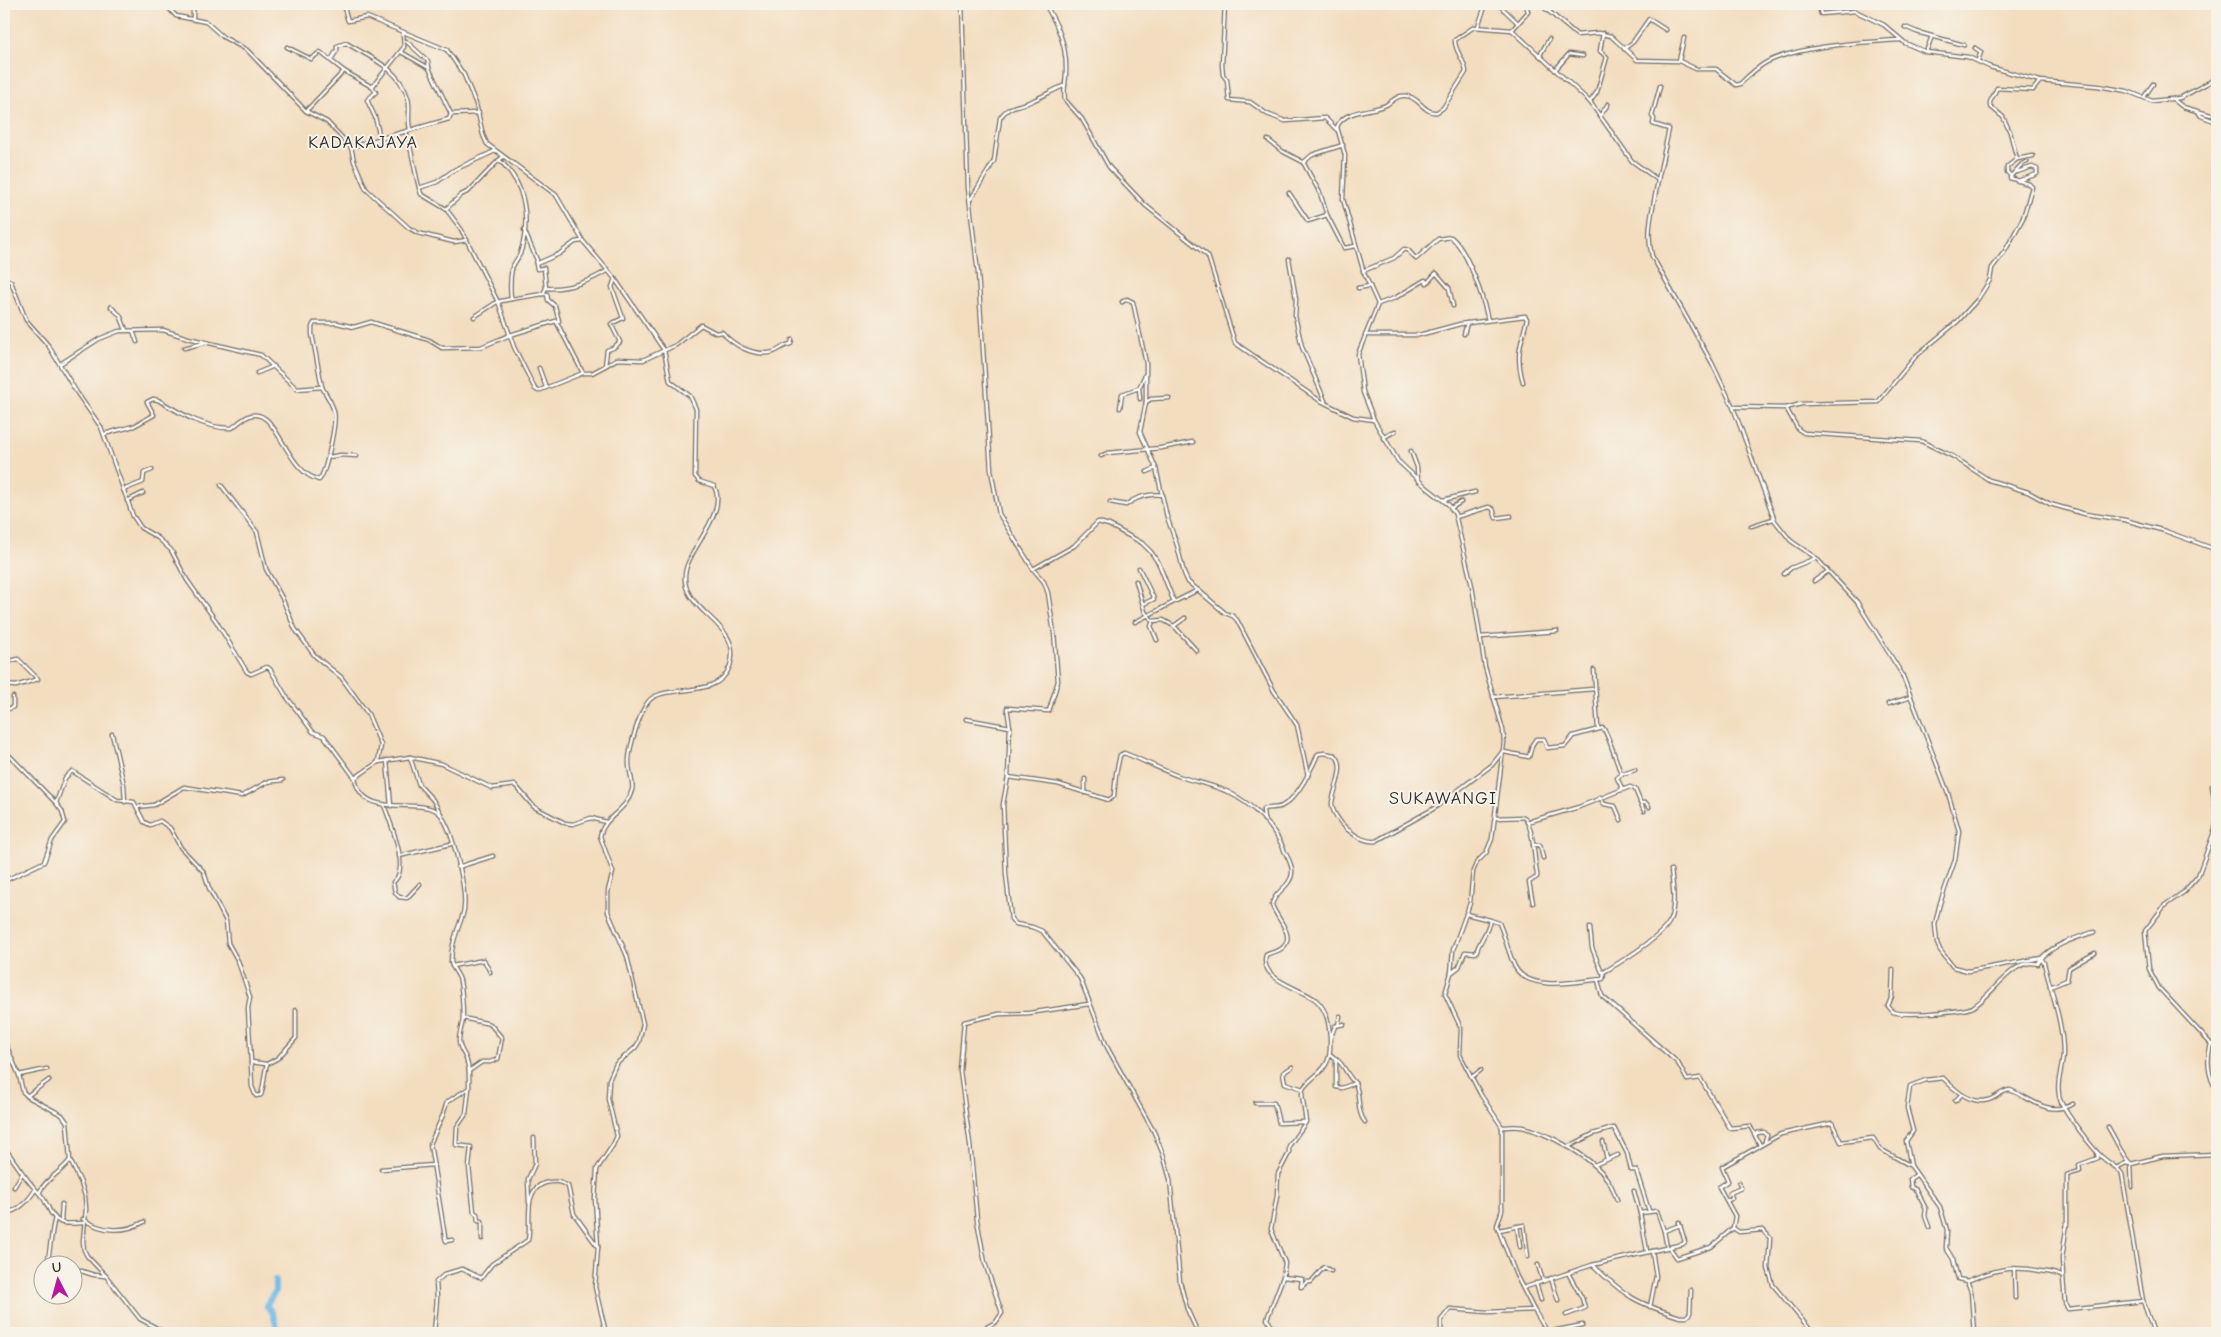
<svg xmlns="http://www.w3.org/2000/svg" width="2221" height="1337" viewBox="0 0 2221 1337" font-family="'Comic Neue',sans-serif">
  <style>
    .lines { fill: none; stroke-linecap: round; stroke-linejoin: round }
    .river { stroke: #6db8e6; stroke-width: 6 }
    .street-casing { stroke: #71695f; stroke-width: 5 }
    .street { stroke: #fff; stroke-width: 2.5 }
    .labels { text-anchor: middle; stroke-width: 4; stroke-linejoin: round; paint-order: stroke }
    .quarter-label { font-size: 18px; letter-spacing: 1px; fill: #2b2b2b; stroke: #f7f3e8 }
  </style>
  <rect width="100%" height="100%" fill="#f7f3e8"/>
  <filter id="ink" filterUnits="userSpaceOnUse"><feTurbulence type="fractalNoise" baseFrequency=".02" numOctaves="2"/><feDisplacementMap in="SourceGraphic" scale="10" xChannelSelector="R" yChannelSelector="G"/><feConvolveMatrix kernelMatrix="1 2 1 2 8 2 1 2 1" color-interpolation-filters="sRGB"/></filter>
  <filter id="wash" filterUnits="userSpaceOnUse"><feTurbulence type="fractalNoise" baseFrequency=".0096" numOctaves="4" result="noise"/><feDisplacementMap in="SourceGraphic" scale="20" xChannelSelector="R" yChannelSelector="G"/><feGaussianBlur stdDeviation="1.12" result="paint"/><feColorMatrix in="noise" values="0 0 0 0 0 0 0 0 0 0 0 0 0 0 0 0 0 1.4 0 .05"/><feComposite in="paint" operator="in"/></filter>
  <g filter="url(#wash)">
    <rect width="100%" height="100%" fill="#f3ddbf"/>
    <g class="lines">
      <path class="river" d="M275,1280V1292L266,1305L272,1312L279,1333"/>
    </g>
  </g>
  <g filter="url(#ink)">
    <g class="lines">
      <defs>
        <g id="street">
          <path d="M165,4L176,16L206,22L223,37L247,50L306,111"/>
          <path d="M343,4L348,21L367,17L447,50L464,75L476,104L483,135L487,144L556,195L583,241L615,279L664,350L670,381L690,396L696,409L695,476L699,481L714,486C728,511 692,545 686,569C675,612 745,621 730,666C718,699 674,684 652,698C641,705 628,750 629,764C629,773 634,782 632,790C627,811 604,816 600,836L613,872L608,891V912L627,956L643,1024L639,1042L635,1048L616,1064L609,1080L608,1099L617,1136L613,1145L597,1169L595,1199L598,1247L595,1287L606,1333"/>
          <path d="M962,4L968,188L978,273L991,470L999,514L1033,569L1044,582L1048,593L1054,633L1058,681L1049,711L1007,708L1010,727L1008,777L1058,784L1109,800L1114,796L1116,774L1120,755L1124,753C1143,760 1161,770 1181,777C1196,782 1213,785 1228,792C1253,804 1275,827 1285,852C1288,858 1293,866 1292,873C1291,887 1274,891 1272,905C1276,918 1298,937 1281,949C1277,952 1271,952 1266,955C1258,981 1305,989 1317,1001C1327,1011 1329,1023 1330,1037C1330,1045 1331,1053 1328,1060C1324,1073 1309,1078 1303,1089L1302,1094L1306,1122L1289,1146V1153L1278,1174L1277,1196L1271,1229L1285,1263L1283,1277L1267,1319L1276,1333"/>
          <path d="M1045,4C1058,26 1067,45 1066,72C1066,81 1063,91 1065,100L1082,119L1109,167L1145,205L1208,256L1235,343L1319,400L1353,417L1374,420L1398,461L1426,487L1449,505L1455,514L1472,586L1485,667L1503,730L1504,742L1492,839L1486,853L1477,862L1473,871L1470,903L1453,950L1451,973L1445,994L1461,1028L1460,1055L1481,1095L1502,1127V1210L1497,1226L1516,1275L1534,1310L1488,1312L1450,1309L1441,1320V1333"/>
          <path d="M1225,4L1222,65L1223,75L1227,80L1229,100L1250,102L1267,114L1285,121L1325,118L1337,130"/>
          <path d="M1498,4L1518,23"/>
          <path d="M1540,4L1577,35L1598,33L1611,36L1637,60L1679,61L1696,69H1716L1736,85L1740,84C1748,76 1757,67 1767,62C1799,46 1864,42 1900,40"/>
          <path d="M1818,4L1821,14L1855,11L1884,25L1905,43L1926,52L1968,57L1990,67L2040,81L2098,86L2127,91L2152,101L2180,98L2217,78"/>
          <path d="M193,18V10L196,4"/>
          <path d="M1478,26L1486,4"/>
          <path d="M1905,27L1917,32L1964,45"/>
          <path d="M1512,30L1528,12L1526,4"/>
          <path d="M406,41L428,61L429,68L451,114"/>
          <path d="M287,47L311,59L320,52L344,71L372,87"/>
          <path d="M1975,48L1981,52L1978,60"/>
          <path d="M1624,49L1633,42L1649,19L1666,30"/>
          <path d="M401,52L429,68"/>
          <path d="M1926,52L1932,36"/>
          <path d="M1540,55L1549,39"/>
          <path d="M331,60L337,50V46L346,43C371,58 399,68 408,98C411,108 407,119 410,129"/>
          <path d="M1679,61L1684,38"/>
          <path d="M1555,70L1569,54L1583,56"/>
          <path d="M344,71L306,111L327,122L351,147L449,119L451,114L479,113"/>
          <path d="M2144,97L2153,84"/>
          <path d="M2174,100L2183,107L2211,115"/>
          <path d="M1590,102L1597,92L1607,57L1600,51L1603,33"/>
          <path d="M2199,113L2201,116L2217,122"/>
          <path d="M1600,116L1608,104"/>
          <path d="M406,132C413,152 414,173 421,194L446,209L461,229L499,304L514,347L535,389L538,391L583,373H592L605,366L607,350L613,348L620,342L611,324L623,318L612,287L615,279"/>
          <path d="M380,138L375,117L367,100L376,92L372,87L404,47L403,33"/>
          <path d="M1268,140L1282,151L1303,162L1320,193L1327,215L1344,248L1356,246"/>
          <path d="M351,147L354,161L366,189L409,228L418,233L454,242L467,240"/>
          <path d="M2017,159L2033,156"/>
          <path d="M1303,163L1312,155L1343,145"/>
          <path d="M2016,171L2017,172L2032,167L2037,169V174L2018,181"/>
          <path d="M2011,176L2022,164L2027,162"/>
          <path d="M1658,180L1669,129L1653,124L1654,119L1652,116L1660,86"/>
          <path d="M419,188L437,182L454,170L495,151"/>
          <path d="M1289,193L1308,221L1327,215"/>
          <path d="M971,199L994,161L1000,118C1009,104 1019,107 1032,101C1043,96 1054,90 1065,85"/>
          <path d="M446,209L461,195L469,191L499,160"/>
          <path d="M524,230L537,260L536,264"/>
          <path d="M582,241L575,242L559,254L536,264L537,269L544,268L546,288L543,294H547L548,300L555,306L559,321H556L583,373"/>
          <path d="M1289,259L1296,299L1295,316L1302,347L1325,401"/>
          <path d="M1363,271L1394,258L1404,249L1408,250L1416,259L1438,239L1451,237C1468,251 1483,297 1488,320"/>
          <path d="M4,277L11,282L26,320L48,345L77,393L101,427L133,516L141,528L158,538L171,550L187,580L216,621L247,672L251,674L267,667L270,669L286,696L313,732L324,736L355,778"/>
          <path d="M546,288C566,290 591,281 608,270"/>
          <path d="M1358,288L1370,286"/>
          <path d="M511,299L543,294"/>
          <path d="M1122,302L1127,299L1133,302L1146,363V402L1140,432L1156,468L1167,517L1177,545L1184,573L1188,582L1198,590"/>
          <path d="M1378,304L1395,298L1425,280L1427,283L1436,273L1449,288L1453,306"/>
          <path d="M111,307L120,315L126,330"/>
          <path d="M474,317L497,302L511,299C510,289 510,278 512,268C514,263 518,258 520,254C531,221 526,183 499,160L503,157"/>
          <path d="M133,331L137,342"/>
          <path d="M1464,334L1467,323"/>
          <path d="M1365,335H1419L1460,324L1525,316L1527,319C1521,345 1515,354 1523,382"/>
          <path d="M184,348L204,343"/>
          <path d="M60,364L99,339L119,331L163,330L188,338L261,355L297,389L322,387C326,395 333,404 334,412C337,422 326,473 319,480C285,471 278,410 252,415C244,417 237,424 232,428C205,429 180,413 158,400L153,399L147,402L154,415L134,426L104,434"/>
          <path d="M605,366L617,359L643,360L676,345L701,325L716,333L722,332C733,345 751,355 769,353C777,353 782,345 791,344L792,340"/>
          <path d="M539,368L546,387"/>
          <path d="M257,373L274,366"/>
          <path d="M322,387L312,334V327L314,323H337L354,327L371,322L429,340L442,348L481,347L510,335L556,321"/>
          <path d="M1140,399L1139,388L1145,375"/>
          <path d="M1146,402L1151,399L1169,398"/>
          <path d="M1733,407L1786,408L1798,429L1804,433L1921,441L1954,457L1989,480L2028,492L2050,504L2085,514L2125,520L2165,531L2217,550"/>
          <path d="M1120,408L1122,394L1139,388"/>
          <path d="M1786,408L1801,404L1878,402L1916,356L1958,321L1978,299L1990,280L1992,268L2005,251L2023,218L2032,187L2029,184L2010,178L2011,176L2007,172V167L2017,159L2010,132L2003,117L1990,106V102L1997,88L2033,90L2040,81"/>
          <path d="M1374,420L1363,392L1358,354L1378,304L1364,273L1343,199L1345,155L1337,127C1344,109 1372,112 1386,105C1393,101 1398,94 1407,96C1419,97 1424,114 1437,112L1443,108L1466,72C1465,60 1454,50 1455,40L1474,27L1512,30L1590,102L1632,161L1658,180C1654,206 1645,230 1652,256L1712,363L1733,407L1775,521L1791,541L1816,558L1857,602L1902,674L1948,793L1959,831L1955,860L1940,903L1935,924L1937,943L1940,950L1953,967L1968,971L2041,958L2044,963C2051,992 2063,1022 2063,1053C2063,1070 2054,1085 2061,1102C2067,1115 2091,1147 2102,1157C2109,1164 2117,1166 2122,1174L2143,1301L2154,1333"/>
          <path d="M1383,438L1395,431"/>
          <path d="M1411,451L1417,467L1418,481"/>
          <path d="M1101,456L1107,453L1161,448L1193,442"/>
          <path d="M329,457L341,455L357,456"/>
          <path d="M1147,472L1156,468"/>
          <path d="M221,485L257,532L266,569L282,598L295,629L315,656L341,677L368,714L381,745L378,762"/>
          <path d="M123,490L143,482L144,473L152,470"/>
          <path d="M1443,500L1475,492"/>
          <path d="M127,501L143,493"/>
          <path d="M1110,502L1126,505C1136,497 1150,493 1163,495"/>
          <path d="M1451,508L1461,502"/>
          <path d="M1456,517L1489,507L1493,509L1496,518L1511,516"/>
          <path d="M1751,526L1773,519"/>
          <path d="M1139,568L1154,599L1143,604"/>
          <path d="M1033,569L1074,546L1098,522L1109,525L1142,543L1151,552L1159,564L1174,602L1198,590L1225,613L1233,616L1237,620L1274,691L1297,725L1308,776"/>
          <path d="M1784,574L1791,568L1816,558"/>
          <path d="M1136,581L1145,612L1153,621L1163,620L1174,626L1185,618"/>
          <path d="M1814,581L1827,572"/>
          <path d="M1153,621L1151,626L1157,640"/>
          <path d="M1135,622L1174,602"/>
          <path d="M1174,626L1197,651"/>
          <path d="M1481,637L1557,631"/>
          <path d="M4,663L18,659L38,679L16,686L4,685"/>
          <path d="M1594,670L1598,728"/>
          <path d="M1493,697L1594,689"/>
          <path d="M1888,704L1911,697"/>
          <path d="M4,711L13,707V697"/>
          <path d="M966,719L1010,727"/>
          <path d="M112,734L124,785L125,802"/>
          <path d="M1504,752L1529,757L1532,745L1536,739H1544L1547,748L1565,746L1573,736L1603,728C1609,735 1616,762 1621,773H1626L1635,770"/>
          <path d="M4,753H7L56,803L62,811L65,822L52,840L44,862L4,881"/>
          <path d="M410,757L419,785L433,800L441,814"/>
          <path d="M387,760L391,806"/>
          <path d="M1008,777L1003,804L1006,874L1011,919L1016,924L1032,927L1042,931L1080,978L1107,1047L1154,1132L1163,1154L1170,1179L1180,1282L1187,1309L1198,1333"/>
          <path d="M2212,786L2217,818L2215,829L2198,876L2184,892L2165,905L2145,931L2149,969L2159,988L2211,1044L2217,1045"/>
          <path d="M1622,790L1630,787L1635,789L1644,811"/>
          <path d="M1085,793V779"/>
          <path d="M1600,797L1604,804L1615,806L1621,820"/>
          <path d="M56,803L65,778L72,771L117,800L134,802L144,822L150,825L160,821L170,828L181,848L204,872L209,888L226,921L228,943L238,961L250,997L248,1008L251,1062L252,1087L256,1096L261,1095C264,1086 264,1074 267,1064L278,1058L296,1038V1010"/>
          <path d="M1640,803H1646L1649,807"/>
          <path d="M384,805C390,822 411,870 393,882L395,892L399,897L407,898L420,884"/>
          <path d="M137,807L154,805L184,787L242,796L267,782L283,780"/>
          <path d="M1495,818L1524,817C1534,827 1534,860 1537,874V877L1529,882L1533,903"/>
          <path d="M1264,820L1263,809C1269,807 1277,809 1282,806C1298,798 1311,770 1318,754L1324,753L1335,755C1347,765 1333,791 1332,803C1332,820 1359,844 1376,841L1433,809L1492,765L1503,751"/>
          <path d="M1527,822L1579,807L1621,790L1622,788L1617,778L1622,774"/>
          <path d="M1533,845H1540L1543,858"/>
          <path d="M399,856L451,844"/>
          <path d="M458,867L493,856"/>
          <path d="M1466,914L1490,920"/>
          <path d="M1590,928L1592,948L1602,972"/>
          <path d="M452,966L484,960L490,972"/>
          <path d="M1893,969L1892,996L1888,1006L1893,1012C1903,1016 1963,1012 1973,1007C1992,996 2014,956 2038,964C2045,947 2078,937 2094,932"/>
          <path d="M1451,973L1459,967L1465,952L1476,953C1480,939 1487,935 1490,920L1499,923C1505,936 1509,955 1515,967C1529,993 1579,981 1603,979L1604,972C1619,963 1665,935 1670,920C1676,904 1673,886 1671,870"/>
          <path d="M1598,980L1602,996L1678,1063L1687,1080L1700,1078L1730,1128L1750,1126L1760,1145"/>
          <path d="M2050,987L2067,980L2069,968L2095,953"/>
          <path d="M463,1018L490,1024L502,1038L498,1059L490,1062H482L469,1071"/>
          <path d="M1338,1025L1340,1016"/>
          <path d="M1331,1037L1335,1026L1344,1024"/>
          <path d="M4,1040L19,1075L23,1092L30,1098L62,1115L67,1122L70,1160L81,1183L85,1196L86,1209L83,1241L84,1250L87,1256L106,1276L140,1319L166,1333"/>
          <path d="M2211,1044C2206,1061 2208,1076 2217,1091"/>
          <path d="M1331,1055L1336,1059V1087L1342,1088L1355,1083C1361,1096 1356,1111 1365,1122"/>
          <path d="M1336,1059C1344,1064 1347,1076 1355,1083"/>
          <path d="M251,1062L266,1064"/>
          <path d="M1292,1067L1283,1073L1285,1083L1303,1089"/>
          <path d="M19,1075L47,1069"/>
          <path d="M1472,1077L1481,1070"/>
          <path d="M469,1088L466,1114L457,1127L456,1145L471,1147L469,1167L474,1212L477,1214L478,1221H482V1239"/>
          <path d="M27,1096L49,1080"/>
          <path d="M1955,1101L1961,1095"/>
          <path d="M1255,1103H1274L1279,1123L1305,1122"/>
          <path d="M1502,1127C1508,1127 1516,1126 1522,1127C1548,1133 1592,1157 1607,1179C1612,1185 1614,1193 1617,1200"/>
          <path d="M2108,1127C2116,1139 2121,1155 2131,1164L2132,1187"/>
          <path d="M1755,1135L1757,1133L1764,1132L1767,1135L1765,1141"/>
          <path d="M1603,1142L1607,1159"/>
          <path d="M4,1147C16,1163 25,1179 39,1193C48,1201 48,1215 60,1222C66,1225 76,1223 83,1223"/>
          <path d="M1568,1147L1593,1134L1614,1128L1627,1153L1631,1170H1636L1649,1211"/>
          <path d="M1594,1165L1618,1155"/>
          <path d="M2118,1167L2126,1163L2131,1164L2163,1156L2217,1154"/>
          <path d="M381,1169L434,1165"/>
          <path d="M1916,1175L1910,1179L1911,1187L1916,1190L1926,1209L1925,1216L1929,1227"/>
          <path d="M14,1187L22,1174"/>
          <path d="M1634,1191L1640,1213L1657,1211L1664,1231L1667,1248"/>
          <path d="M39,1193C46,1178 61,1173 70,1160"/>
          <path d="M1727,1201L1732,1198L1730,1193L1741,1188L1739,1183"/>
          <path d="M529,1203L528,1179L535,1164L534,1138"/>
          <path d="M4,1212C16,1214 29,1200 35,1190"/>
          <path d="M1640,1213L1647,1251"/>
          <path d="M55,1218C51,1232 51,1245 48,1259L50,1262L63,1264"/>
          <path d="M83,1219C102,1232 124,1233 144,1222"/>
          <path d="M61,1222L62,1204"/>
          <path d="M1517,1226L1520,1247"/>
          <path d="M1733,1228L1735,1216L1719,1187L1728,1181L1722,1167L1781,1134L1832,1123L1841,1142L1873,1138L1880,1149L1911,1166"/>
          <path d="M1499,1230L1524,1225L1528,1257"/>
          <path d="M1664,1231L1680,1225"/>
          <path d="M452,1240L446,1241L445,1237L430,1144L443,1115L447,1102L469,1088C469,1080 470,1070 467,1062C466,1055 459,1049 459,1041C459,1034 462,1026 463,1019C463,1008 462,992 460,981C459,974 451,968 451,961C451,944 458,929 463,914C469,894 453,832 441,815C425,794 362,823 355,778L378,762L410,757L442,764L492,788L515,785L534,807L565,823L573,824L591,818L606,822"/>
          <path d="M1669,1247L1677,1258L1711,1247L1733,1228L1739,1232L1763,1230L1770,1238L1768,1268L1773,1285L1813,1333"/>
          <path d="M1538,1265L1543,1281"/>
          <path d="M1593,1265C1625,1297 1637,1303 1680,1317H1686L1690,1313L1691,1290"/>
          <path d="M72,1268L94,1275L106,1276"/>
          <path d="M2014,1268L2015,1298"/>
          <path d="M2063,1276L2062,1258L2067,1223V1175L2080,1171L2079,1165L2098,1158L2097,1153"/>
          <path d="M1283,1277L1302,1279L1301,1287L1307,1282H1311L1324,1267L1331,1271"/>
          <path d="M1551,1278L1558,1300"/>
          <path d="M1967,1281L1958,1279L1953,1259L1946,1248L1947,1230L1940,1207L1911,1166L1906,1141L1913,1131L1907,1108L1910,1086L1926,1080L1943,1078C1954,1089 1970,1105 1988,1100C1996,1098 2001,1091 2010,1090C2033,1099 2047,1117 2073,1104"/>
          <path d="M1536,1283L1541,1300"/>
          <path d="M1523,1288L1592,1265L1683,1244L1685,1242L1679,1222"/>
          <path d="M1650,1307L1656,1276L1652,1251"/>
          <path d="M1534,1310L1548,1333"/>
          <path d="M1566,1315L1585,1308L1582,1298L1568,1273"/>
          <path d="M1547,1332L1583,1325"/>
          <path d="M434,1333L437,1298L436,1282L445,1274L462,1269L481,1278L492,1264L528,1240C532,1222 522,1190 545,1183C555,1181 559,1181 568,1186L574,1214L598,1247"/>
          <path d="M950,1333H959"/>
          <path d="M976,1333L996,1322L1002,1313L985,1263L977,1220L970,1144L960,1071L964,1022L999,1014L1029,1013L1089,1004"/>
          <path d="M1974,1333L1971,1291L1967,1281C1994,1270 2011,1265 2040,1271C2048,1272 2055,1272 2063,1277L2065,1303L2068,1309L2143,1301"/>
        </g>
      </defs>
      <use href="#street" class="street-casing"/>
      <use href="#street" class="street"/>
    </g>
  </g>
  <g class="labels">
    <g class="quarter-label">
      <text x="363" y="148">KADAKAJAYA</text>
      <text x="1443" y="804">SUKAWANGI</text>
    </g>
  </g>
  <rect width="2221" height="1337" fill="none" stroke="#f7f3e8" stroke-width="20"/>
  <g transform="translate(58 1280) rotate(354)"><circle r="24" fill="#f7f3e8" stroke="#a5a39c"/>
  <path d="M0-4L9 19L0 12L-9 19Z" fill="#b5179e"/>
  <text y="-8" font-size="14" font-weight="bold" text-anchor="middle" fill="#2b2b2b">U</text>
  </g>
</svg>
